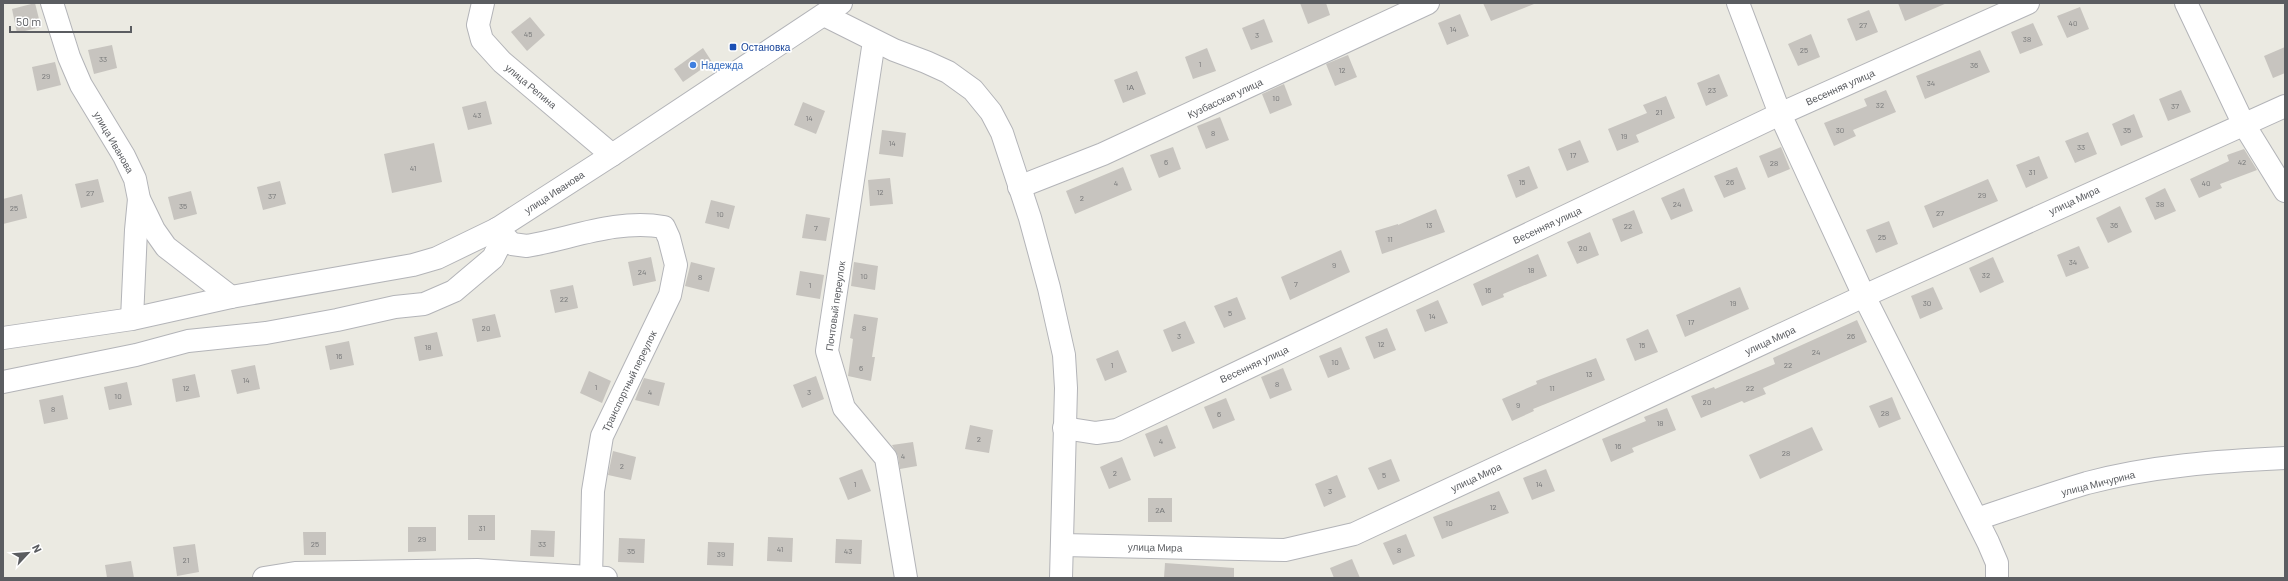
<svg xmlns="http://www.w3.org/2000/svg" width="2288" height="581" viewBox="0 0 2288 581" font-family="Barlow,sans-serif">
  <style>
    .building { fill: #c7c4bf }
    .lines { fill: none; stroke-linecap: round; stroke-linejoin: round }
    .minor-casing { stroke: #b3b4b8; stroke-width: 24 }
    .minor { stroke: #fff; stroke-width: 22 }
    .transit-dot { fill: #1a4fb4; stroke: #fff; stroke-width: 1.5 }
    .shop-dot { fill: #3f7fe0; stroke: #fff; stroke-width: 1.5 }
    .labels { text-anchor: middle; stroke-width: 3.5; stroke-linejoin: round; paint-order: stroke }
    .number-label { font-size: 8px; fill: #767778 }
    .transit-label { font-size: 10px; fill: #164399; stroke: #fff; text-anchor: start }
    .shop-label { font-size: 10px; fill: #366cbe; stroke: #fff; text-anchor: start }
    .street-label { font-size: 10px; fill: #5b5d61; stroke: #fff }
  </style>
  <rect width="100%" height="100%" fill="#ebeae2"/>
  <g class="building">
    <path d="M35,3L41,27L17,33L12,9Z"/>
    <path d="M1300,3H1326L1330,15L1308,24Z"/>
    <path d="M1483,3H1534V4L1491,21Z"/>
    <path d="M1898,3H1947L1905,21Z"/>
    <path d="M2080,7L2089,29L2067,38L2057,16Z"/>
    <path d="M1869,10L1878,32L1856,41L1847,19Z"/>
    <path d="M1460,14L1469,36L1447,45L1438,23Z"/>
    <path d="M530,17L545,35L527,51L511,32Z"/>
    <path d="M1264,19L1273,42L1251,50L1242,28Z"/>
    <path d="M2033,23L2043,45L2020,54L2011,32Z"/>
    <path d="M1811,34L1820,57L1798,66L1788,44Z"/>
    <path d="M112,45L117,68L94,74L88,50Z"/>
    <path d="M2285,47V73L2273,78L2264,56Z"/>
    <path d="M703,48L712,62L683,82L674,69Z"/>
    <path d="M1207,48L1216,71L1193,79L1185,57Z"/>
    <path d="M1980,50L1990,72L1925,99L1916,76Z"/>
    <path d="M1348,55L1357,77L1335,86L1326,64Z"/>
    <path d="M55,62L61,85L37,91L32,67Z"/>
    <path d="M1137,71L1146,94L1123,103L1114,80Z"/>
    <path d="M1719,74L1728,96L1706,106L1697,83Z"/>
    <path d="M1284,84L1292,105L1270,114L1262,94Z"/>
    <path d="M1886,90L1896,112L1853,130L1856,136L1834,146L1824,123L1867,106L1864,99Z"/>
    <path d="M2181,90L2191,112L2168,121L2159,99Z"/>
    <path d="M1666,96L1675,118L1636,135L1639,142L1617,151L1608,129L1647,113L1643,105Z"/>
    <path d="M486,101L492,124L468,130L462,107Z"/>
    <path d="M803,102L825,111L816,134L794,125Z"/>
    <path d="M2134,114L2143,137L2121,146L2112,124Z"/>
    <path d="M1220,117L1229,140L1206,149L1197,126Z"/>
    <path d="M882,130L906,133L903,157L879,154Z"/>
    <path d="M2088,132L2097,154L2075,163L2065,141Z"/>
    <path d="M1580,140L1589,162L1567,171L1558,149Z"/>
    <path d="M434,143L442,182L392,193L384,154Z"/>
    <path d="M1173,147L1181,169L1159,178L1150,155Z"/>
    <path d="M1781,147L1790,169L1768,178L1759,156Z"/>
    <path d="M2244,149L2257,170L2220,184L2222,188L2199,198L2190,179L2229,161L2227,155Z"/>
    <path d="M2039,156L2048,178L2026,188L2016,165Z"/>
    <path d="M1529,166L1538,188L1516,198L1507,175Z"/>
    <path d="M1123,167L1132,190L1075,214L1066,191Z"/>
    <path d="M1737,167L1746,189L1724,198L1714,176Z"/>
    <path d="M890,178L893,204L870,206L868,180Z"/>
    <path d="M98,179L104,202L81,208L75,184Z"/>
    <path d="M1988,179L1998,201L1933,228L1924,206Z"/>
    <path d="M280,181L286,204L263,210L257,187Z"/>
    <path d="M1684,188L1693,211L1671,220L1661,198Z"/>
    <path d="M2165,188L2176,211L2155,220L2145,198Z"/>
    <path d="M191,191L197,214L174,220L168,197Z"/>
    <path d="M22,194L27,218L3,224V199Z"/>
    <path d="M711,200L735,206L729,229L705,223Z"/>
    <path d="M2120,206L2132,232L2108,243L2096,218Z"/>
    <path d="M1436,209L1445,232L1382,254L1375,231L1398,224V225Z"/>
    <path d="M1634,210L1643,233L1621,242L1612,219Z"/>
    <path d="M806,214L830,218L826,241L802,238Z"/>
    <path d="M1889,221L1898,244L1876,253L1866,230Z"/>
    <path d="M1590,232L1599,255L1577,264L1567,242Z"/>
    <path d="M2079,246L2089,268L2066,277L2057,255Z"/>
    <path d="M1341,250L1350,272L1290,300L1281,277Z"/>
    <path d="M1538,254L1547,276L1503,294L1504,297L1482,306L1473,284Z"/>
    <path d="M651,257L656,281L633,286L628,262Z"/>
    <path d="M1993,257L2004,282L1980,293L1969,268Z"/>
    <path d="M691,262L715,268L709,292L685,286Z"/>
    <path d="M854,262L878,266L875,290L851,286Z"/>
    <path d="M800,271L824,275L820,299L796,295Z"/>
    <path d="M573,285L578,308L555,313L550,290Z"/>
    <path d="M1740,287L1749,309L1685,337L1676,315Z"/>
    <path d="M1933,287L1943,309L1920,319L1911,296Z"/>
    <path d="M1237,297L1246,319L1224,328L1214,306Z"/>
    <path d="M1438,300L1448,323L1425,332L1416,310Z"/>
    <path d="M495,314L501,337L477,342L472,319Z"/>
    <path d="M854,314L878,318L872,357H875L871,381L848,376L853,339L850,338Z"/>
    <path d="M1857,320L1867,342L1763,388L1766,394L1744,403L1742,401L1701,418L1691,396L1714,387L1715,389L1775,364L1773,358Z"/>
    <path d="M1185,321L1195,343L1172,352L1163,330Z"/>
    <path d="M1387,328L1396,350L1374,359L1365,337Z"/>
    <path d="M1648,329L1658,352L1635,361L1626,339Z"/>
    <path d="M437,332L443,356L419,361L414,337Z"/>
    <path d="M349,341L354,365L330,370L325,346Z"/>
    <path d="M1341,347L1350,369L1328,378L1319,356Z"/>
    <path d="M1118,350L1127,372L1105,381L1096,359Z"/>
    <path d="M1596,358L1605,380L1533,409L1534,411L1512,421L1502,399L1537,384L1536,381Z"/>
    <path d="M255,365L260,389L237,394L231,370Z"/>
    <path d="M1283,368L1292,390L1270,399L1261,377Z"/>
    <path d="M589,371L611,381L602,403L580,393Z"/>
    <path d="M195,374L200,397L176,402L172,379Z"/>
    <path d="M816,376L824,399L802,408L793,385Z"/>
    <path d="M644,378L665,383L659,406L635,400Z"/>
    <path d="M127,382L132,405L109,410L104,387Z"/>
    <path d="M63,395L68,419L44,424L39,400Z"/>
    <path d="M1892,397L1901,419L1879,428L1869,406Z"/>
    <path d="M1226,398L1235,420L1213,429L1204,407Z"/>
    <path d="M1667,408L1676,430L1632,448L1634,452L1611,462L1602,439L1646,421L1644,417Z"/>
    <path d="M970,425L993,430L989,453L965,449Z"/>
    <path d="M1167,425L1176,448L1154,457L1145,434Z"/>
    <path d="M1812,427L1823,450L1760,479L1749,455Z"/>
    <path d="M913,442L917,466L900,469L898,456L892,445Z"/>
    <path d="M613,451L636,457L631,480L608,475Z"/>
    <path d="M1122,457L1131,480L1109,489L1100,467Z"/>
    <path d="M1391,459L1400,481L1378,490L1368,468Z"/>
    <path d="M862,469L871,491L848,500L839,478Z"/>
    <path d="M1546,469L1555,491L1532,500L1523,478Z"/>
    <path d="M1337,475L1346,497L1324,507L1315,484Z"/>
    <path d="M1499,491L1509,513L1442,539L1433,517Z"/>
    <rect x="1148" y="498" width="24" height="24"/>
    <rect x="468" y="515" width="27" height="25"/>
    <path d="M408,527H436V551L408,552Z"/>
    <path d="M531,530L555,531L554,557L530,556Z"/>
    <path d="M303,532H326V555H304Z"/>
    <path d="M1406,534L1415,556L1393,565L1383,543Z"/>
    <path d="M768,537L793,538L792,562L767,561Z"/>
    <path d="M619,538L645,539L644,563L618,562Z"/>
    <path d="M836,539L862,540L861,564L835,563Z"/>
    <path d="M708,542L734,543L733,566L707,565Z"/>
    <path d="M195,544L199,572L177,576L173,547Z"/>
    <path d="M1352,559L1360,578H1334L1330,568Z"/>
    <path d="M131,561L134,578H107L105,565Z"/>
    <path d="M1165,563L1234,568V578H1164Z"/>
  </g>
  <g class="lines">
    <defs>
      <g id="minor">
        <path d="M52,3L69,57L81,85L124,156L135,179L139,199L154,230L166,247L231,297"/>
        <path d="M483,3L478,25L482,40L502,62L612,155"/>
        <path d="M1738,3L1780,114L1864,296L1988,542L1997,563V578"/>
        <path d="M2186,3L2243,123L2285,191"/>
        <path d="M824,15L894,50L926,62L948,72L973,90L991,112L1002,133L1030,218L1049,288L1064,355L1066,388L1061,578"/>
        <path d="M874,41L827,351L844,408L886,458L906,578"/>
        <path d="M1019,187L1103,154L1428,3"/>
        <path d="M497,229L512,244L527,246C573,238 616,219 664,227L669,238L676,265L670,295L602,436L593,491L591,578"/>
        <path d="M132,319L136,230L139,199"/>
        <path d="M3,338L132,319L231,297L413,265L437,258L497,229L612,155L841,3"/>
        <path d="M3,382L136,355L188,341L266,333L337,320L395,307L424,304L454,291L493,258L498,248L497,229"/>
        <path d="M1064,428L1096,433L1117,430L1780,114L2028,3"/>
        <path d="M1977,519C2013,507 2050,494 2087,483C2151,466 2218,461 2285,458"/>
        <path d="M1063,545L1285,550L1354,534L1864,296L2285,106"/>
        <path d="M264,578L295,573L477,570L606,578"/>
      </g>
    </defs>
    <use href="#minor" class="minor-casing"/>
    <use href="#minor" class="minor"/>
  </g>
  <rect class="transit-dot" x="729" y="43" width="8" height="8" rx="2"/>
  <circle class="shop-dot" cx="693" cy="65" r="4"/>
  <g class="labels">
    <g class="number-label">
      <text x="2073" y="26">40</text>
      <text x="1863" y="28">27</text>
      <text x="1453" y="32">14</text>
      <text x="528" y="37">45</text>
      <text x="1257" y="38">3</text>
      <text x="2027" y="42">38</text>
      <text x="1804" y="53">25</text>
      <text x="103" y="62">33</text>
      <text x="1200" y="67">1</text>
      <text x="1974" y="68">36</text>
      <text x="1342" y="73">12</text>
      <text x="46" y="79">29</text>
      <text x="1931" y="86">34</text>
      <text x="1130" y="90">1А</text>
      <text x="1712" y="93">23</text>
      <text x="1276" y="101">10</text>
      <text x="1880" y="108">32</text>
      <text x="2175" y="109">37</text>
      <text x="1659" y="115">21</text>
      <text x="477" y="118">43</text>
      <text x="809" y="121">14</text>
      <text x="1840" y="133">30</text>
      <text x="2127" y="133">35</text>
      <text x="1213" y="136">8</text>
      <text x="1624" y="139">19</text>
      <text x="892" y="146">14</text>
      <text x="2081" y="150">33</text>
      <text x="1573" y="158">17</text>
      <text x="1166" y="165">6</text>
      <text x="2242" y="165">42</text>
      <text x="1774" y="166">28</text>
      <text x="413" y="171">41</text>
      <text x="2032" y="175">31</text>
      <text x="1522" y="185">15</text>
      <text x="1730" y="185">26</text>
      <text x="1116" y="186">4</text>
      <text x="2206" y="186">40</text>
      <text x="880" y="195">12</text>
      <text x="90" y="196">27</text>
      <text x="1982" y="198">29</text>
      <text x="272" y="199">37</text>
      <text x="1082" y="201">2</text>
      <text x="1677" y="207">24</text>
      <text x="2160" y="207">38</text>
      <text x="183" y="209">35</text>
      <text x="14" y="211">25</text>
      <text x="1940" y="216">27</text>
      <text x="720" y="217">10</text>
      <text x="1429" y="228">13</text>
      <text x="2114" y="228">36</text>
      <text x="1628" y="229">22</text>
      <text x="816" y="231">7</text>
      <text x="1882" y="240">25</text>
      <text x="1390" y="242">11</text>
      <text x="1583" y="251">20</text>
      <text x="2073" y="265">34</text>
      <text x="1334" y="268">9</text>
      <text x="1531" y="273">18</text>
      <text x="642" y="275">24</text>
      <text x="1986" y="278">32</text>
      <text x="864" y="279">10</text>
      <text x="700" y="280">8</text>
      <text x="1296" y="287">7</text>
      <text x="810" y="288">1</text>
      <text x="1488" y="293">16</text>
      <text x="564" y="302">22</text>
      <text x="1733" y="306">19</text>
      <text x="1927" y="306">30</text>
      <text x="1230" y="316">5</text>
      <text x="1432" y="319">14</text>
      <text x="1691" y="325">17</text>
      <text x="486" y="331">20</text>
      <text x="864" y="331">8</text>
      <text x="1179" y="339">3</text>
      <text x="1851" y="339">26</text>
      <text x="1381" y="347">12</text>
      <text x="1642" y="348">15</text>
      <text x="428" y="350">18</text>
      <text x="1816" y="355">24</text>
      <text x="339" y="359">16</text>
      <text x="1335" y="365">10</text>
      <text x="1112" y="368">1</text>
      <text x="1788" y="368">22</text>
      <text x="861" y="371">6</text>
      <text x="1589" y="377">13</text>
      <text x="246" y="383">14</text>
      <text x="1277" y="387">8</text>
      <text x="596" y="390">1</text>
      <text x="186" y="391">12</text>
      <text x="1552" y="391">11</text>
      <text x="1750" y="391">22</text>
      <text x="650" y="395">4</text>
      <text x="809" y="395">3</text>
      <text x="118" y="399">10</text>
      <text x="1707" y="405">20</text>
      <text x="1518" y="408">9</text>
      <text x="53" y="412">8</text>
      <text x="1885" y="416">28</text>
      <text x="1219" y="417">6</text>
      <text x="1660" y="426">18</text>
      <text x="979" y="442">2</text>
      <text x="1161" y="444">4</text>
      <text x="1618" y="449">16</text>
      <text x="1786" y="456">28</text>
      <text x="903" y="459">4</text>
      <text x="622" y="469">2</text>
      <text x="1115" y="476">2</text>
      <text x="1384" y="478">5</text>
      <text x="855" y="487">1</text>
      <text x="1539" y="487">14</text>
      <text x="1330" y="494">3</text>
      <text x="1493" y="510">12</text>
      <text x="1160" y="513">2А</text>
      <text x="1449" y="526">10</text>
      <text x="482" y="531">31</text>
      <text x="422" y="542">29</text>
      <text x="315" y="547">25</text>
      <text x="542" y="547">33</text>
      <text x="780" y="552">41</text>
      <text x="1399" y="553">8</text>
      <text x="631" y="554">35</text>
      <text x="848" y="554">43</text>
      <text x="721" y="557">39</text>
      <text x="186" y="563">21</text>
    </g>
    <g class="transit-label">
      <text x="741" y="51">Остановка</text>
    </g>
    <g class="shop-label">
      <text x="701" y="69">Надежда</text>
    </g>
    <g class="street-label">
      <text transform="translate(531 86) rotate(40)" y="4">улица Репина</text>
      <text transform="translate(1840 87) rotate(-24)" y="4">Весенняя улица</text>
      <text transform="translate(1225 98) rotate(-25)" y="4">Кузбасская улица</text>
      <text transform="translate(114 142) rotate(60)" y="4">улица Иванова</text>
      <text transform="translate(554 192) rotate(-33)" y="4">улица Иванова</text>
      <text transform="translate(2074 200) rotate(-25)" y="4">улица Мира</text>
      <text transform="translate(1547 225) rotate(-25)" y="4">Весенняя улица</text>
      <text transform="translate(835 306) rotate(-82)" y="4">Почтовый переулок</text>
      <text transform="translate(1770 340) rotate(-25)" y="4">улица Мира</text>
      <text transform="translate(1254 364) rotate(-25)" y="4">Весенняя улица</text>
      <text transform="translate(629 381) rotate(-64)" y="4">Транспортный переулок</text>
      <text transform="translate(1476 477) rotate(-25)" y="4">улица Мира</text>
      <text transform="translate(2098 483) rotate(-14)" y="4">улица Мичурина</text>
      <text transform="translate(1155 547) rotate(1)" y="4">улица Мира</text>
    </g>
  </g>
  <rect width="2288" height="581" fill="none" stroke="#5b5d61" stroke-width="8"/>
  <g transform="translate(28 553) rotate(64)" stroke="#ffffff" stroke-width="3" paint-order="stroke">
  <path d="M0-3L7 15L0 10L-7 15Z" fill="#5b5d61"/>
  <text y="-6" font-size="11" font-weight="bold" text-anchor="middle" fill="#5b5d61">N</text>
  </g>
  <path d="M10 26v6h121v-6" fill="none" stroke="#5b5d61" stroke-width="2"/>
  <text x="16" y="26" font-size="12" fill="#5b5d61" stroke="#ffffff" stroke-width="3" paint-order="stroke">50 m</text>
</svg>
